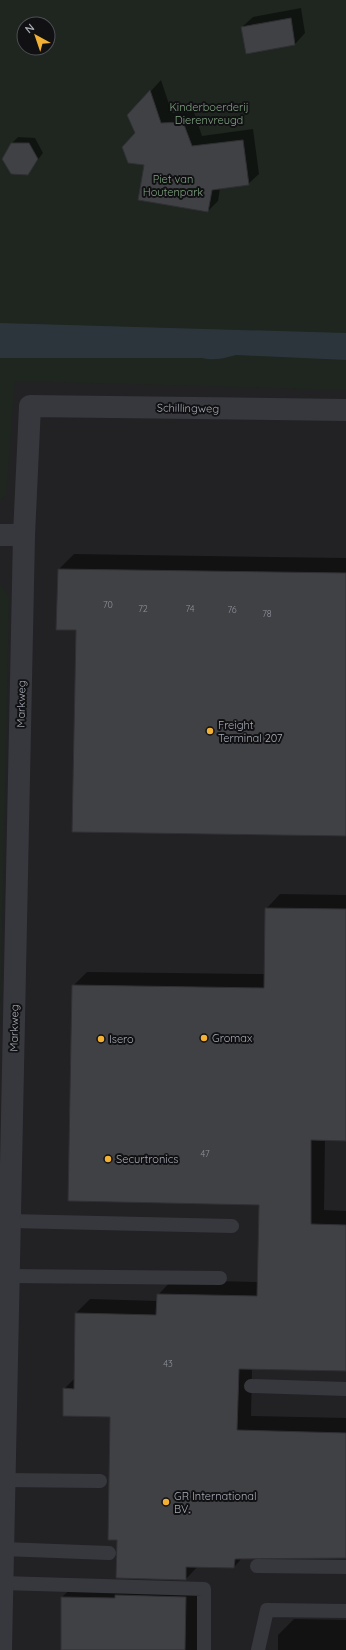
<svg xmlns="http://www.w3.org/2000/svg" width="346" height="1650" viewBox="0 0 346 1650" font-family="Quicksand,sans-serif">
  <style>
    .built { fill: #222225 }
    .green { fill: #1e261f; fill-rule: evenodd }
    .water { fill: #2c353c }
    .shadow { fill: #0007 }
    .building { fill: #404145; stroke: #303034 }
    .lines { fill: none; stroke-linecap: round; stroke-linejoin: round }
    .service { stroke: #37383d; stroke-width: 14 }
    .minor { stroke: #37383d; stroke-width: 22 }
    .poi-dot { fill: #f2b134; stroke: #111113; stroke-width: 1.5 }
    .labels { text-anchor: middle; stroke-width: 4; stroke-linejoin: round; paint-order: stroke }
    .number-label { font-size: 9px; fill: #8e929b }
    .park-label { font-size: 11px; fill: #7fa381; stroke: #111113 }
    .street-label { font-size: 11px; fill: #a8adb8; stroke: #111113 }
    .poi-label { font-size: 11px; fill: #a8adb8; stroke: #111113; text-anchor: start }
  </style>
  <rect width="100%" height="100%" fill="#161618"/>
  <path class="built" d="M0,362L346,370V1650H0Z"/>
  <g class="green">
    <path d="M0,0H346V390L15,381L6,496L0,500ZM24,24H48V48H24Z"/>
    <path d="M0,583L9,597L0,1028Z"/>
  </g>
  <path class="water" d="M0,323L346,333V360L236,355C225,358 214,361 202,358H0Z"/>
  <g class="shadow">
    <path d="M301,8L305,33L295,44L242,27L253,17Z"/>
    <path d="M161,80L172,113L194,112L202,136L253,129L259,174L248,184L220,188L218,201L208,211L145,164L129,115Z"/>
    <path d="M18,137L35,138L43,153L27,174L12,143Z"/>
    <path d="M74,554L346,558V835L77,629L59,569Z"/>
    <path d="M280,894L346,895V1140H325L324,1210L346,1211V1370L252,1368L251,1416L346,1418V1557H243L234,1567L198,1566L186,1579L118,1539L111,1416L64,1389L75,1378L76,1313L90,1299L158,1301V1295L172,1280L258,1282L260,1204L73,986L87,972L265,974L266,909Z"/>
    <path d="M78,1582H200L199,1650H61L62,1597Z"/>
    <path d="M294,1619L346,1620V1650H278V1635Z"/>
  </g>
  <g class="building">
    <path d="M291,18L295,45L246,54L241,27Z"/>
    <path d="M150,90L161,123L183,122L192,146L243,140L249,185L212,190L208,212L138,200L144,165L128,163L122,147L135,133L127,115Z"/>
    <path d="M11,143H29L38,159L28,175L11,174L2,159Z"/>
    <path d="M58,569L346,573V836L72,832L76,630H56Z"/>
    <path d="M265,908L346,909V1141L311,1140V1224L346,1225V1371L239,1369L237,1430L346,1433V1558L235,1559L234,1568L186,1567V1580L116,1578L117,1540H108L110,1417L63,1416V1388L74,1389L75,1313L156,1315L157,1294L257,1296L259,1205L68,1201L72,985L264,988Z"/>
    <path d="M115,1595L186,1597L185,1650H61V1597L115,1598Z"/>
  </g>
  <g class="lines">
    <g class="service">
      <path d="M10,1221L232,1226"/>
      <path d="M9,1276L220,1278"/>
      <path d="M251,1386L346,1389"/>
      <path d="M4,1480L100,1481"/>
      <path d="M3,1549L109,1553"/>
      <path d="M257,1566L346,1567"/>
      <path d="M2,1583L204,1589V1650"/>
      <path d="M258,1650L267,1610L346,1611"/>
    </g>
    <g class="minor">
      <path d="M0,535H24"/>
      <path d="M1,1650L24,535L30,406L346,410"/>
    </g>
  </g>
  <g class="poi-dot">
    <circle cx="210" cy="731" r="4"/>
    <circle cx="204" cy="1038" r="4"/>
    <circle cx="101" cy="1039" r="4"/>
    <circle cx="108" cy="1159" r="4"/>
    <circle cx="166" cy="1502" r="4"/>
  </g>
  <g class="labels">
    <g class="number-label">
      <text x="108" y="608">70</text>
      <text x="143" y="612">72</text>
      <text x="190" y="612">74</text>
      <text x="232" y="613">76</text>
      <text x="267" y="617">78</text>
      <text x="205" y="1157">47</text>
      <text x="168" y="1367">43</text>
    </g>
    <g class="park-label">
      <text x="209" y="111">Kinderboerderij<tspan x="209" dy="13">Dierenvreugd</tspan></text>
      <text x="173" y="183">Piet van<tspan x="173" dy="13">Houtenpark</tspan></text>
    </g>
    <g class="street-label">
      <text transform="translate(188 408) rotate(1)" y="4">Schillingweg</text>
      <text transform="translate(21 704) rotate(-89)" y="4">Markweg</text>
      <text transform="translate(14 1028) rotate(-89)" y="4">Markweg</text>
    </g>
    <g class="poi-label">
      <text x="218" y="729">Freight<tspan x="218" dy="13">Terminal 207</tspan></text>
      <text x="212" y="1042">Gromax</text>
      <text x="109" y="1043">Isero</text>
      <text x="116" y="1163">Securtronics</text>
      <text x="174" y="1500">GR International<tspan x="174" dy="13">BV.</tspan></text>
    </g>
  </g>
  <g transform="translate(36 36) rotate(320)"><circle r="19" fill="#111113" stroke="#4d4f55"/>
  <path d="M0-3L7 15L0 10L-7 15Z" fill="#f2b134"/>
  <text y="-6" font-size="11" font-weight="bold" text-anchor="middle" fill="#a8adb8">N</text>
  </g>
</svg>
